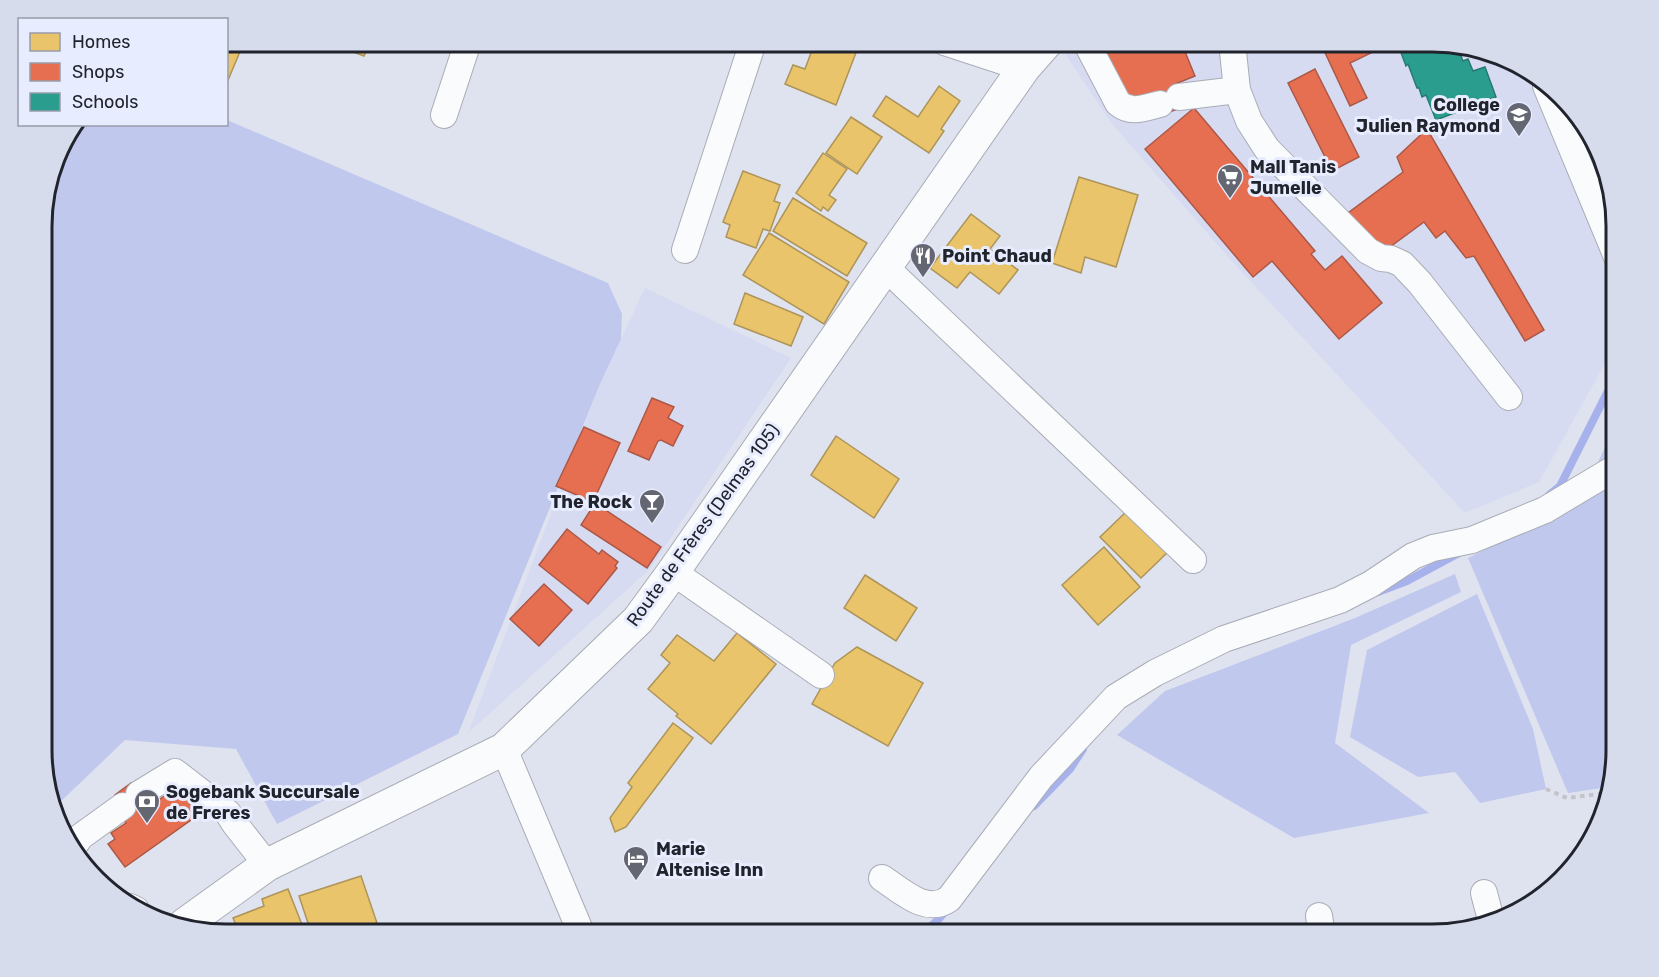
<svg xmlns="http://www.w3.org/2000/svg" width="1659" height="977" viewBox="0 0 1659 977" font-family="Rubik,sans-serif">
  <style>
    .built { fill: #d6dbf2 }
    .green { fill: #c0c8ed }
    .homes { fill: #e9c46a; stroke: #ad9458; stroke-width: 1.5 }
    .shops { fill: #e76f51; stroke: #ac5846; stroke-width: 1.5 }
    .schools { fill: #2a9d8f; stroke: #287972; stroke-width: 1.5 }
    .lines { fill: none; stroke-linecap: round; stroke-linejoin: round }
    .stream { stroke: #a7b2ec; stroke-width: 8 }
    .minor-casing { stroke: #a9acb5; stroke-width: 28 }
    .major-casing { stroke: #a9acb5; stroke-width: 34 }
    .path { stroke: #c3c3c8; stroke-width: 4; stroke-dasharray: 4.5 4.5; stroke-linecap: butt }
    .minor { stroke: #fafbfd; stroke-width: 26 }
    .major { stroke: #fafbfd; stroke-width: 32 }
    .labels { text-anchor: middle; stroke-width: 6; stroke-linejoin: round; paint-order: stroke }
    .poi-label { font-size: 18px; font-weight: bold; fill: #22242d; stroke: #e7ecfe; text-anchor: start }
    .street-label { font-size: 18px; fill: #22242d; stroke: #e7ecfe }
    .rim { fill: none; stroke: #22242d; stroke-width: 3 }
  </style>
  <rect width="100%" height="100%" fill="#dfe2ef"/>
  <g class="built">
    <path d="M1062,42H1432L1525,67L1586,124L1617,214V342L1539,482L1465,513L1229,258L1112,124L1059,45Z"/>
    <path d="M645,288L791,358L649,570L468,733L600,384Z"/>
  </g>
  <g class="green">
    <path d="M227,120L608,283L622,314L621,339L600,384L458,734L277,824L236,749L125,740L56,806L44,774V203L61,145L77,125L226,124Z"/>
    <path d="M1617,439V762L1609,787L1568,793L1468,558L1546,520L1589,481L1608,441Z"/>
    <path d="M1455,574L1461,592L1351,645L1335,743L1429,813L1294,838L1117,735L1165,691L1355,618Z"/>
    <path d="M1477,594L1533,729L1546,789L1480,803L1455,772L1418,777L1350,737L1367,650Z"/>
  </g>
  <g class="homes">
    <path d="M226,42H244L226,85Z"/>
    <path d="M327,42H370L364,56Z"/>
    <path d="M815,42H836L857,50L836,105L785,84L793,65L805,69Z"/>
    <path d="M939,86L960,101L941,129L944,131L929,153L873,116L886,96L918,117Z"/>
    <path d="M851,117L882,137L857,174L826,153Z"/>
    <path d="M823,153L847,169L829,195L836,200L828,211L823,207L821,211L796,193Z"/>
    <path d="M743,171L780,185L774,201L780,203L770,231L763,229L756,248L726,237L730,225L723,222Z"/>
    <path d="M1079,177L1138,195L1116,267L1085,257L1081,273L1052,263Z"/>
    <path d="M793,198L867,243L847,276L773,231Z"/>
    <path d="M971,214L1000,236L990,249L1018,270L999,294L970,272L957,288L930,268Z"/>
    <path d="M769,233L849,282L824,324L743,275Z"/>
    <path d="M745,293L803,317L791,346L734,324Z"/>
    <path d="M836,436L899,479L874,518L811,475Z"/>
    <path d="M1129,509L1170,550L1141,578L1100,537Z"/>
    <path d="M1104,547L1140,587L1098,625L1062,585Z"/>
    <path d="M865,575L917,608L896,641L844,608Z"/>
    <path d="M737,633L776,664L711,744L676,716L678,714L648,689L670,663L661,655L677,635L714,661Z"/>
    <path d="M857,647L923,683L888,746L812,704L835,663Z"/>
    <path d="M673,723L693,738L626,827L615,832L610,818L632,787L628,783Z"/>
    <path d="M361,876L377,923L340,935H312L299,896Z"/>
    <path d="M288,889L306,935H240L233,918L264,906L262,899Z"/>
    <path d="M555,931V935H476V932Z"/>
  </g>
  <g class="shops">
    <path d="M1136,42H1181L1195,76L1175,84L1183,107L1164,114L1127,104L1107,53Z"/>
    <path d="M1320,42H1370L1375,51L1350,63L1367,98L1350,106Z"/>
    <path d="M1315,69L1359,157L1332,171L1288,83Z"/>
    <path d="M1194,108L1315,251L1311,254L1325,270L1342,256L1382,303L1339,339L1272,261L1253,277L1145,149Z"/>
    <path d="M1427,129L1544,330L1525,341L1474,256L1466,258L1445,231L1436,238L1424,222L1379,255L1348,213L1403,172L1397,157Z"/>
    <path d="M652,398L674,407L668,418L683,426L673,446L661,440L658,441L649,460L628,451Z"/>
    <path d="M584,427L620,443L593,502L556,486Z"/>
    <path d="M595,503L661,547L647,568L581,525Z"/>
    <path d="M567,529L599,554L602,550L618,562L615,566L617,568L588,604L539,565Z"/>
    <path d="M544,584L572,610L539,646L510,619Z"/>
    <path d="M131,783L146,804L151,801L153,804L167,794L169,798L180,790L198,815L125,867L108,844L115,839L111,833L126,823L124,820L129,816L115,795Z"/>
  </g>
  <path class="schools" d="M1397,42H1432L1458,49L1463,61L1468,59L1473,71L1485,67L1496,97L1436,120L1426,95L1422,97L1419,88H1417L1408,64L1406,66Z"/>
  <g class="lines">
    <g class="stream">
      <path d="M1549,495L1560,486L1617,373"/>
      <path d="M1378,592L1407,581L1459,553"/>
      <path d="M1034,806L1070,769L1083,749"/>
      <path d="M921,935L938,920L947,909"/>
    </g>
    <defs>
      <g id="minor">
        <path d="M944,42L1024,68"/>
        <path d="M1086,42L1118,103C1131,114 1144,108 1160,104"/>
        <path d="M1232,42L1237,90L1249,121L1267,149L1368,251L1381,258L1391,259L1402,264L1420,283L1509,397"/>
        <path d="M1546,86L1617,257"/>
        <path d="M1179,97L1237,90"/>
        <path d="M444,115L468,42"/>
        <path d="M685,250L753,42"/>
        <path d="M885,267L1193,560"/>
        <path d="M673,572L821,675"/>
        <path d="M504,749L582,935"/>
        <path d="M139,794L175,772L228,813L235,824L267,865"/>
        <path d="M72,849L80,837L123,806"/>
        <path d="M882,878C902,891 926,915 949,899L1041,777L1116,697L1155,673L1224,639L1340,600L1371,584L1413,556L1433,548L1472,540L1545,510L1617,467"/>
        <path d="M1484,893L1491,920"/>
        <path d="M130,907L136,910"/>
        <path d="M1319,916L1322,935"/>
      </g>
      <path id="major" d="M185,924L267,865L504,749L638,620L673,572L1024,68L1047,42"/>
    </defs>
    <use href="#minor" class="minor-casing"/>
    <use href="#major" class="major-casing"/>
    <path class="path" d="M1546,789L1567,798L1607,793"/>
    <use href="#minor" class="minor"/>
    <use href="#major" class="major"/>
  </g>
  <defs>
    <symbol id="school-pin" viewBox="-11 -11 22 30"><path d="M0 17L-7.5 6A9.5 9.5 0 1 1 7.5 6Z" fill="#646671" stroke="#e7ecfe"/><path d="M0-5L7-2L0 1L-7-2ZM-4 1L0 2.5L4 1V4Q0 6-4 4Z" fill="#fff"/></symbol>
    <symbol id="supermarket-pin" viewBox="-11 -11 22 30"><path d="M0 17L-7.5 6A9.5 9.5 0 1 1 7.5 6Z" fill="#646671" stroke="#e7ecfe"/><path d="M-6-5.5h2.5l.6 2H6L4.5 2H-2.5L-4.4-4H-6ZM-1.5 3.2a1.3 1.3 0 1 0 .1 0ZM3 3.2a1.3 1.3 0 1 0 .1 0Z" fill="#fff"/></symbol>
    <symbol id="restaurant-pin" viewBox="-11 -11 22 30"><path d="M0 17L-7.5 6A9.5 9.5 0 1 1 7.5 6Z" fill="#646671" stroke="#e7ecfe"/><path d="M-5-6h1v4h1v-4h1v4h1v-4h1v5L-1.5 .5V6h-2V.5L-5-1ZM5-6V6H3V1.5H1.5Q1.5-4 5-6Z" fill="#fff"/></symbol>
    <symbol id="bar-pin" viewBox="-11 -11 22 30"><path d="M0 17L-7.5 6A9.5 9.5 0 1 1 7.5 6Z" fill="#646671" stroke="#e7ecfe"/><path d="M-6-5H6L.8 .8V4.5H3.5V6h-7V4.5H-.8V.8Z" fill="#fff"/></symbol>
    <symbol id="bank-pin" viewBox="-11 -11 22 30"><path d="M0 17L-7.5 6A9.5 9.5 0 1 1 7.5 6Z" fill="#646671" stroke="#e7ecfe"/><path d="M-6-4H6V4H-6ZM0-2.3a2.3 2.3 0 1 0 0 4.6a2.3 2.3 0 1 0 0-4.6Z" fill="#fff"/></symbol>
    <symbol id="hotel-pin" viewBox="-11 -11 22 30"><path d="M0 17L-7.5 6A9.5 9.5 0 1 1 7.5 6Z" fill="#646671" stroke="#e7ecfe"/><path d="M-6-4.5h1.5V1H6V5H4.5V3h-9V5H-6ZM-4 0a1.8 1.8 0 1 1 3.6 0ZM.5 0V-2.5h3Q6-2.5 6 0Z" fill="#fff"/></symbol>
  </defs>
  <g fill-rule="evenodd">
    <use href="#school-pin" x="1504" y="100" width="30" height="40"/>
    <use href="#supermarket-pin" x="1215" y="162" width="30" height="40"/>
    <use href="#restaurant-pin" x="908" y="241" width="30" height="40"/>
    <use href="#bar-pin" x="637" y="487" width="30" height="40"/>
    <use href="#bank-pin" x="132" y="787" width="30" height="40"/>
    <use href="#hotel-pin" x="621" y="844" width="30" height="40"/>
  </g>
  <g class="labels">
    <g class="poi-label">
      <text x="1500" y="111" text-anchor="end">College<tspan x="1500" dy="21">Julien Raymond</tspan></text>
      <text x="1250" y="173">Mall Tanis<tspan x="1250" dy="21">Jumelle</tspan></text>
      <text x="942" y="262">Point Chaud</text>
      <text x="632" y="508" text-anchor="end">The Rock</text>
      <text x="166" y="798">Sogebank Succursale<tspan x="166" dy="21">de Freres</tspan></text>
      <text x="656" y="855">Marie<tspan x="656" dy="21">Altenise Inn</tspan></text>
    </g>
    <g class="street-label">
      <text transform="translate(703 525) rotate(-54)" y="6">Route de Frères (Delmas 105)</text>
    </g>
  </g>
  <path d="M0 0H1659V977H0ZM226 52H1432A174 174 0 0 1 1606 226V750A174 174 0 0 1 1432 924H226A174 174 0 0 1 52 750V226A174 174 0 0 1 226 52Z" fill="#d7dced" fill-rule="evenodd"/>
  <path class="rim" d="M226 52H1432A174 174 0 0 1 1606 226V750A174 174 0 0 1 1432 924H226A174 174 0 0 1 52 750V226A174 174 0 0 1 226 52Z"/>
  <rect x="18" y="18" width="210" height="108" fill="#e7ecfe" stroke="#989caa" stroke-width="1.5"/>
  <rect x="30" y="33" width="30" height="18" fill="#e9c46a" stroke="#989caa" stroke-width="1.5"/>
  <text x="72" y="48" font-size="18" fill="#22242d">Homes</text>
  <rect x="30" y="63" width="30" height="18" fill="#e76f51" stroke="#989caa" stroke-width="1.5"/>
  <text x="72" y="78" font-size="18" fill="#22242d">Shops</text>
  <rect x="30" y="93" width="30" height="18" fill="#2a9d8f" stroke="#989caa" stroke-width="1.5"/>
  <text x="72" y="108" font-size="18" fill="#22242d">Schools</text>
</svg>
